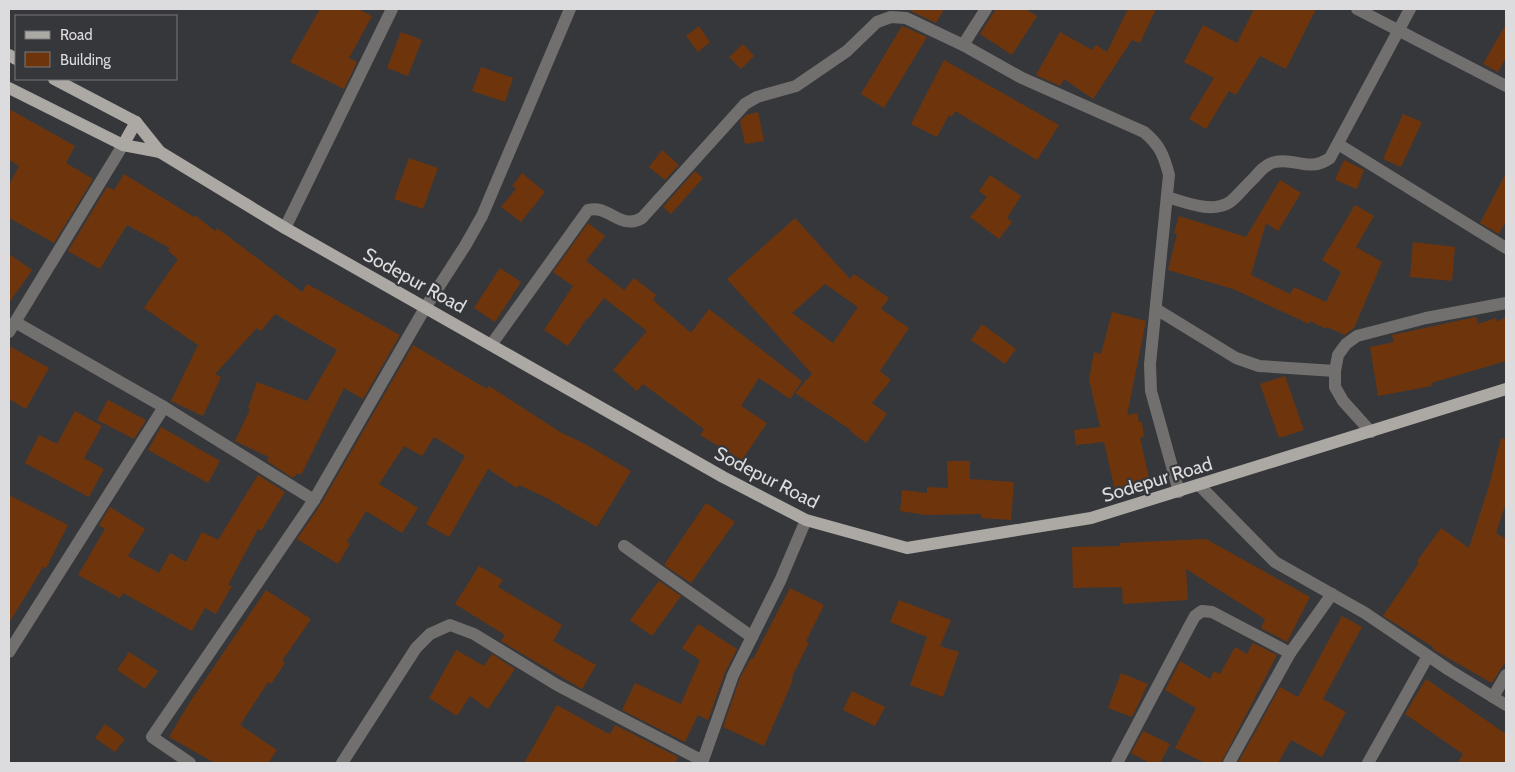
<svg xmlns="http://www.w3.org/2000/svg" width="1515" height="772" viewBox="0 0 1515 772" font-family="Cabin,sans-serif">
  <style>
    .building { fill: #6e350d; fill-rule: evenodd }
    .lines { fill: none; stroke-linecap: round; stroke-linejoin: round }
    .minor { stroke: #72706e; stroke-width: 12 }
    .major { stroke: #aca8a4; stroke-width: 12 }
    .labels { text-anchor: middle; stroke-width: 4.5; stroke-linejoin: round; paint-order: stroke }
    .street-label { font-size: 19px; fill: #dcdcdf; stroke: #36373b }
  </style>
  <rect width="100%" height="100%" fill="#36373b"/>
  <g class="building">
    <path d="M320,9H358L372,16L349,58L357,62L344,89L290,62Z"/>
    <path d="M912,9H944L936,23L911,11Z"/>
    <path d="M996,9H1025L1037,16L1012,55L980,34Z"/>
    <path d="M1128,9H1156L1140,43L1132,40L1093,99L1064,79L1060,86L1036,75L1060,32L1092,50L1096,45L1107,52Z"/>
    <path d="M1254,9H1316L1286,69L1260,56L1236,95L1229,91L1206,129L1189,119L1214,78L1184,62L1203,25L1237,43Z"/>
    <path d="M1506,24V57L1498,72L1483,64Z"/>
    <path d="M699,26L710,42L698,52L686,36Z"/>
    <path d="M902,26L927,37L884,108L861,94Z"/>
    <path d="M401,32L422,40L408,76L387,68Z"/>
    <path d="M743,44L754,56L741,69L729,57Z"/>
    <path d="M944,60L1059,125L1037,160L955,111L952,117L949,115L937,137L911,124Z"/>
    <path d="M481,67L513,78L505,102L472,91Z"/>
    <path d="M9,109L75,146L66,163L93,179L54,243L9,218V185L19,166L9,160Z"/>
    <path d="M758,112L764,141L745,144L740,121L746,115Z"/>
    <path d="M1403,114L1422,122L1401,167L1383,159Z"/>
    <path d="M662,150L679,165L665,180L649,167Z"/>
    <path d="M409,158L438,168L423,209L394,199Z"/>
    <path d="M1344,160L1364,170L1357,189L1335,180Z"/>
    <path d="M695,171L703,178L671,214L663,207Z"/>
    <path d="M522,173L545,192L521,222L501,207L516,189L512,186Z"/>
    <path d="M1506,173V221L1499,234L1480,223Z"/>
    <path d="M124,174L194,217L196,216L215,231L217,228L302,292L307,284L400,335L363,399L344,388L301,475L297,473L293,478L267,461L269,457L235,441L250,409L248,408L257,382L307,401L337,350L275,314L261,331L257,328L215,374L221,377L203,416L171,401L198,345L144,308L178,259L168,251L170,248L127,225L100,269L68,251L107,187L114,190Z"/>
    <path d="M990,175L1021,196L1007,218L1012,222L999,239L970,217L987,197L979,191Z"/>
    <path d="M1280,180L1301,193L1278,231L1266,223L1251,275L1290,294L1294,287L1326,302L1341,272L1322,260L1355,205L1374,216L1356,247L1382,262L1354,328L1345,335L1327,327L1326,329L1310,321L1309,324L1233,289L1168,270L1177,234L1174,233L1179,216L1246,237Z"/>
    <path d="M795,218L850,279L854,274L889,298L881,309L909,328L880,371L891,380L872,403L887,414L866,443L850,431L851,430L795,393L812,374L727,279ZM825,284L858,307L833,343L792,313Z"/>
    <path d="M588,223L605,236L586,261L624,290L634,278L656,295L653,300L691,333L709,309L802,381L790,399L759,378L741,406L767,423L742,460L700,435L704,429L643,384L637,391L613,370L647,331L604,298L588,319L587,318L568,346L544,330L573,286L553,272Z"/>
    <path d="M1413,242L1455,247L1452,281L1410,277Z"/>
    <path d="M9,254L32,270L9,303Z"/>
    <path d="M500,268L521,282L495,322L474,308Z"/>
    <path d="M1112,312L1146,321L1127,415L1137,413L1139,422H1142L1144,437L1140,438L1150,482L1115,490L1104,442L1076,445L1074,430L1100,427L1089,379L1094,352L1101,354Z"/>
    <path d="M1476,317L1478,324L1496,318L1497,322L1506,317V361L1431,383L1432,386L1378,396L1370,347L1394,342L1392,335Z"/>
    <path d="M982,324L1016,349L1005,364L971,340Z"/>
    <path d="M413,345L487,389L489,386L560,432L585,444L631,471L597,527L549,499L519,485L517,488L488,469L449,537L426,524L465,456L434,437L422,456L404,446L379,484L418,508L402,533L366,511L347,542L350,544L338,564L297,539L321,504Z"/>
    <path d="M9,346L49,368L26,409L9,399Z"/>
    <path d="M1285,376L1304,430L1279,438L1260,384Z"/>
    <path d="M108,400L146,420L134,439L97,420Z"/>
    <path d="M75,411L102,426L84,458L104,469L89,497L25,463L39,435L57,444Z"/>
    <path d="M161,427L220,461L208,483L148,450Z"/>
    <path d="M1501,438L1506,439V503L1496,533L1506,539V661L1492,683L1434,650L1432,646L1383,616L1419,563L1417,561L1441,528L1469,548L1489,486Z"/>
    <path d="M947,461H970V479L1014,482L1011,520L981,518V514L926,515L900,511L902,490L927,493V487L948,488Z"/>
    <path d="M258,475L285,492L261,531L258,529L228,585L232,586L216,614L205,608L192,631L123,593L120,598L78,575L105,529L99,525L110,507L145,529L128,556L159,573L170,553L186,562L202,532L218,540Z"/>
    <path d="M9,495L68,525L46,568L43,567L9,623Z"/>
    <path d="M706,503L735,522L691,583L664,565Z"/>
    <path d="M1206,539L1310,597L1287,642L1261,628L1265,619L1186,569L1188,600L1123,604L1122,587L1073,588L1072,547L1120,546V543Z"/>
    <path d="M479,566L503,580L498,587L562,625L553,641L596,665L582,689L501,641L505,635L455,604Z"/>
    <path d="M659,581L681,596L652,636L630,620Z"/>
    <path d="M790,588L824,605L806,641L809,642L791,679L793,680L764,746L723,727L740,678L751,658L753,659Z"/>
    <path d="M266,590L311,619L282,661L285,663L271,684L268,682L240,725L277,750L268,763H215L169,737L190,702Z"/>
    <path d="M899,600L951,620L940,646L959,652L943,697L910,685L927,637L890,622Z"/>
    <path d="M1342,616L1362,627L1323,699L1346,712L1322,757L1291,740L1278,763H1238L1280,687L1298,697Z"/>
    <path d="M698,624L737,649L725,672L708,720L698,715L685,742L622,710L635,683L681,704L700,660L682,648Z"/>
    <path d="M1253,643L1277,655L1221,763H1205L1175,748L1196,708L1165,690L1180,661L1210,679L1214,671L1220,674L1235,647L1247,654Z"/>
    <path d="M456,650L484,666L492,654L515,669L488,709L470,696L457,716L429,698Z"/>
    <path d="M129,652L158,671L145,689L117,670Z"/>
    <path d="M1121,673L1148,684L1132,717L1108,708Z"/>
    <path d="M1426,679L1506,734V763H1458L1463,754L1405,714Z"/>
    <path d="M852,691L885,707L875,726L843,710Z"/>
    <path d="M557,705L607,733H611L615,725L678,757L675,763H524Z"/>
    <path d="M105,724L125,739L115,752L95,738Z"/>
    <path d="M1143,731L1170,744L1160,763H1150L1131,753Z"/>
  </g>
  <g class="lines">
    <g class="minor">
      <path d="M986,9L963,45L1022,78L1144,132C1160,145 1164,156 1169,175L1150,364L1151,391L1179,492"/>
      <path d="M1357,9L1506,86"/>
      <path d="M1338,144L1506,248"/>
      <path d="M1167,197C1185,202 1212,214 1230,202C1238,196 1246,185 1254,178C1260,171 1266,164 1275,162C1295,157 1309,173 1330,158L1410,9"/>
      <path d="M285,228L392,9"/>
      <path d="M1156,309L1236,358L1259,366L1335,371"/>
      <path d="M15,322L164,407"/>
      <path d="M9,332L123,145"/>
      <path d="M491,345L588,210C609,204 620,231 642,218L745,104L757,97L796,86L847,51L877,22L891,17L906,18L963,45"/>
      <path d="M1371,432L1343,401L1335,387V371L1338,355L1346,344L1357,336L1426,318L1506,303"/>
      <path d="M1200,486L1275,562L1365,613L1449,670L1506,705"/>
      <path d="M624,546L752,637"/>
      <path d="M9,652L164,407L314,500"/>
      <path d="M1493,697L1506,675"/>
      <path d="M190,763L152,737L314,500L425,308L465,246L482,216L570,9"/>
      <path d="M342,763L416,648L430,634L450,625L474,634L557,685L703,761"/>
      <path d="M702,763L733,675L780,581L806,520"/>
      <path d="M1117,763L1190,625L1195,616L1202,611L1212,612L1290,653"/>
      <path d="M1229,763L1290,653L1332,594"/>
      <path d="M1368,763L1428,656"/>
    </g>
    <g class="major">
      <path d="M9,55L16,59"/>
      <path d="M9,88L123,145L160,152L136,122L54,79"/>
      <path d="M123,145L136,122"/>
      <path d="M160,152L285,228L723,477L806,520L907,548L1091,518L1506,389"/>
    </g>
  </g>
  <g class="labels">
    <g class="street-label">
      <text transform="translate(415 280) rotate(29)" y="7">Sodepur Road</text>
      <text transform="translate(767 477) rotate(27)" y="7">Sodepur Road</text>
      <text transform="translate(1157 479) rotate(-17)" y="7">Sodepur Road</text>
    </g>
  </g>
  <rect width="1515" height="772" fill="none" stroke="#dcdcdf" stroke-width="20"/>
  <rect x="15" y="15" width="162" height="65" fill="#36373b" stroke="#78797d"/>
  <rect x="25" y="31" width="25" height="8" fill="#aca8a4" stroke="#78797d"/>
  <text x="60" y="40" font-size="15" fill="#dcdcdf">Road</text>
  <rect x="25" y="52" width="25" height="15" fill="#6e350d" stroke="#78797d"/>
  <text x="60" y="65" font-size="15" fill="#dcdcdf">Building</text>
</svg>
